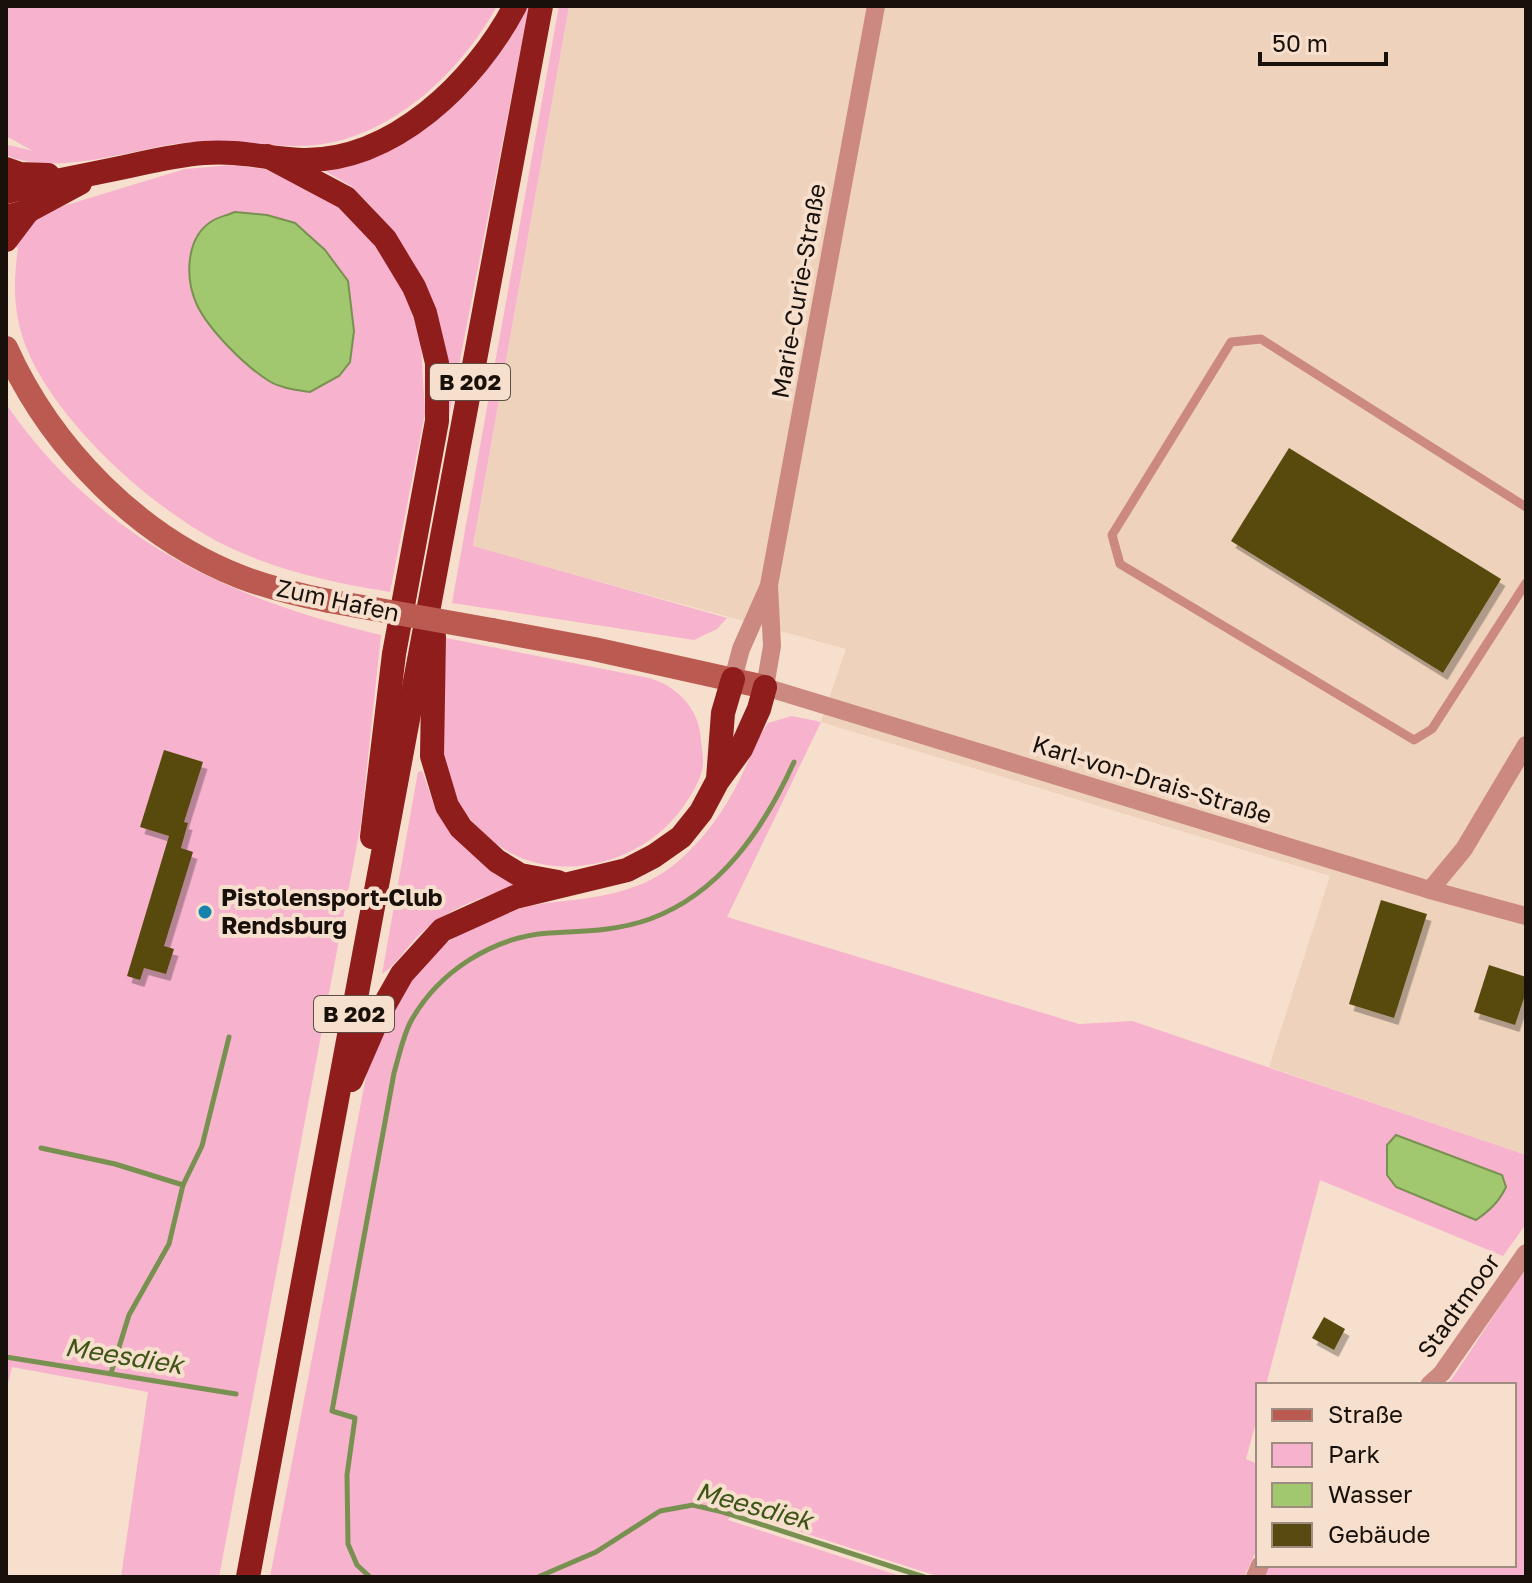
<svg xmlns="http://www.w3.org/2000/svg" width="1532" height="1583" viewBox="0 0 1532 1583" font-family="'Golos Text',sans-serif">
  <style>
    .built { fill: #eed2bb }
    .green { fill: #f7b2cd; fill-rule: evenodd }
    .water { fill: #a1c86e; stroke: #789150; stroke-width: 2 }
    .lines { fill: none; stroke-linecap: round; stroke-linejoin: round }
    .stream { stroke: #789150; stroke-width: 5 }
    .building { fill: #584a11; filter: url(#shadow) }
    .lane { stroke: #cc8981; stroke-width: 9 }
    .street { stroke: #cc8981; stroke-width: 18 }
    .secondary { stroke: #ba5a51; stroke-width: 24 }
    .highway { stroke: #8e1d1b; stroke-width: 24 }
    .secondary-bridge { stroke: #ba5a51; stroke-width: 24 }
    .poi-dot { fill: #1583ab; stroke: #f6dfcd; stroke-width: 3 }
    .labels { text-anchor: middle; stroke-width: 8; stroke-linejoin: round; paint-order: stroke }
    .shield { fill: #f6dfcd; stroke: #5b4e44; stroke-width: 2 }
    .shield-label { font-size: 22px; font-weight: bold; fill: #18100a }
    .street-label { font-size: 24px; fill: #18100a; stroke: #f6dfcd }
    .poi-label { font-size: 24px; font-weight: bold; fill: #18100a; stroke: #f6dfcd; text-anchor: start }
    .water-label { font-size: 26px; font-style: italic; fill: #3d5616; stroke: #f6dfcd }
  </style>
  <defs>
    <filter id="shadow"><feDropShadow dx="4.5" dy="7" stdDeviation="0" flood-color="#0004"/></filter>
  </defs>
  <rect width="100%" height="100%" fill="#f6dfcd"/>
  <path class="built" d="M569,6H1526V1155L1269,1067L1330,876L821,722L846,649L473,547Z"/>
  <g class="green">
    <path d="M6,6H497C458,77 382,147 296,146C255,146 215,138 174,144C125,152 53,176 6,155L8,145L33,151L6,136Z"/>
    <path d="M522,6H529L443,447L423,282L410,257L371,206L351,186L320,168L377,151Z"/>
    <path d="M559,6H569L473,546L727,618L717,629L694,640L452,603Z"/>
    <path d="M232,165L264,169L296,178L321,191L370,233L403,288L414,315L421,345L425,413L390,592C336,583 283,572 233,549C157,515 44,414 21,332C13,303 14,277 18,248L11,243L22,229L50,210L185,169ZM295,223L325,250L348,281L354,331L196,302L189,256Z"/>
    <path d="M6,404C98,538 228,599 381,635L361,823L219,1577H121L148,1392L12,1367L6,1391Z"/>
    <path d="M446,638L649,678C674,685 696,705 700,732C701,742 703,753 703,762C703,775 694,791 687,801C646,867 546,891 487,836C466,817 448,795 442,766C440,755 442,741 443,729C444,699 445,668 446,638Z"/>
    <path d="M792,716L821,722L727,917L1079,1024L1132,1021L1526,1155V1224L1503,1256L1320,1180L1266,1385H1258V1415L1246,1459L1258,1464V1547L1244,1577H940L733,1510L728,1520L903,1577H270L370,1056C381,1033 393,999 409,980C445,934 497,908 555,902C597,898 641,892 675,864C703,841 725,810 741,777C750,759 756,740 768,723Z"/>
    <path d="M422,771L433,802L446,826L524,883C487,896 451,906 421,933C408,945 396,965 382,974L418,772Z"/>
    <path d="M1526,1267V1577H1262L1267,1565H1514V1385H1445L1452,1379Z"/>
  </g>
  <g class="water">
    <path d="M235,212L267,215L295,223L325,250L348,281L354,331L350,362L339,376L310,392C297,390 280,388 269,381C245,366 209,330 197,305C185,279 185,238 212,221C218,217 228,215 235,212Z"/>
    <path d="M1396,1135L1502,1175L1506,1187C1499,1202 1489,1211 1476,1220L1396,1187L1387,1175V1145Z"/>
  </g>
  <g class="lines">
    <g class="stream">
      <path d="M41,1148L115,1164L183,1185L169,1244L129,1315L111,1373"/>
      <path d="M183,1185L202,1146L229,1037"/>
      <path d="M6,1357L236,1394"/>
      <path d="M370,1577L357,1565L348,1544L347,1475L355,1418L332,1411L394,1073C399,1056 403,1036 411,1021C439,971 493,937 549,933C583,931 617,931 650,919C721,893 764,828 794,762"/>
      <path d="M538,1577L596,1552L660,1511L693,1505L723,1512L924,1577"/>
    </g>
  </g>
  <g class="building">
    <path d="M1289,448L1501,579L1443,673L1231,541Z"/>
    <path d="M164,750L203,762L184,822L188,823L181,848L193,852L164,946L174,949L166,974L144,968L140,980L127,976L169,836L140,827Z"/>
    <path d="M1381,900L1427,914L1394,1018L1349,1004Z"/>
    <path d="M1489,965L1526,977V992L1515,1025L1474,1012Z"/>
    <path d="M1324,1317L1345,1329L1334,1350L1312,1338Z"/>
  </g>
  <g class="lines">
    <path class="lane" d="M1526,507L1261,339L1231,342L1112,535L1120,564L1414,740L1432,729L1526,583"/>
    <g class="street">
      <path d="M876,6L769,585L772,646L765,687L1430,890L1526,916"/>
      <path d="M733,679L741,649L768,588"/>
      <path d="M1430,890L1464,849L1526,745"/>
      <path d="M1429,1385L1442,1373L1526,1253"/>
      <path d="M1255,1577L1260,1565"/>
    </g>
    <g class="secondary">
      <path d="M6,348C51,448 138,537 241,577C270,588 299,595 329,601"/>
      <path d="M492,630L594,649L765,687"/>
    </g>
    <g class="highway">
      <path d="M267,156L346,198L385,239L414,287L425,313L437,363V421L394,654L372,837"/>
      <path d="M6,169L20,174L48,175"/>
      <path d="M6,192C44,183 82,176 120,168C148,162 176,155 204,153C238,150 269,159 302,160C393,162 475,82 515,6"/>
      <path d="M6,217L28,211L80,183"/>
      <path d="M6,240L28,211"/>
      <path d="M434,637L432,756L447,806L461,828L497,861L520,875L558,882"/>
      <path d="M718,779L723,713L733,679"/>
      <path d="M351,1080L381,1011L402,974L442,930L515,897L627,870L654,856L681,837L701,812L717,782L741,749L759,709L765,687"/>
      <path d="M248,1577L541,6"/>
    </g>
    <path class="secondary-bridge" d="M329,601L492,630"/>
  </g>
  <circle class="poi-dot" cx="205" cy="912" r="8"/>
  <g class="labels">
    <g class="shield">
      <rect x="430" y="364" width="80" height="36" rx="6"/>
      <rect x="314" y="996" width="80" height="36" rx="6"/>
    </g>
    <g class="shield-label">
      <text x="470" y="390">B 202</text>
      <text x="354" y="1022">B 202</text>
    </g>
    <g class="street-label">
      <text transform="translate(799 291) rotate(-80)" y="8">Marie-Curie-Straße</text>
      <text transform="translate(338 601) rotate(12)" y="8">Zum Hafen</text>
      <text transform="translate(1152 780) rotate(17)" y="8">Karl-von-Drais-Straße</text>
      <text transform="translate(1459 1306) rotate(-54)" y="8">Stadtmoor</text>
    </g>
    <g class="poi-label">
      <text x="221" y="906">Pistolensport-Club<tspan x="221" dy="28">Rendsburg</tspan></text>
    </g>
    <g class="water-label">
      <text transform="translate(124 1356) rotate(9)" y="9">Meesdiek</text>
      <text transform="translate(754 1506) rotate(15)" y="9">Meesdiek</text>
    </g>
  </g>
  <rect width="1532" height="1583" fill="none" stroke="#18100a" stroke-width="16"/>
  <rect x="1256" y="1383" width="260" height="184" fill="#f6dfcd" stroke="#9d8c7f" stroke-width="2"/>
  <rect x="1272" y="1409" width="40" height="12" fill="#ba5a51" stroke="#9d8c7f" stroke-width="2"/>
  <text x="1328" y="1423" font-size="24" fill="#18100a">Straße</text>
  <rect x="1272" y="1443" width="40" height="24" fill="#f7b2cd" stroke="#9d8c7f" stroke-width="2"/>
  <text x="1328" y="1463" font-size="24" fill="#18100a">Park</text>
  <rect x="1272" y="1483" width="40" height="24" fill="#a1c86e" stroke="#9d8c7f" stroke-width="2"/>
  <text x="1328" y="1503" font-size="24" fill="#18100a">Wasser</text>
  <rect x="1272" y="1523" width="40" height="24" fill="#584a11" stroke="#9d8c7f" stroke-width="2"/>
  <text x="1328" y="1543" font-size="24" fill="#18100a">Gebäude</text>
  <path d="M1260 52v12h126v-12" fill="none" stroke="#18100a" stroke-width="4"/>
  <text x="1272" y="52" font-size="24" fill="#18100a" stroke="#f6dfcd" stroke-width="6" paint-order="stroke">50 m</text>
</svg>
